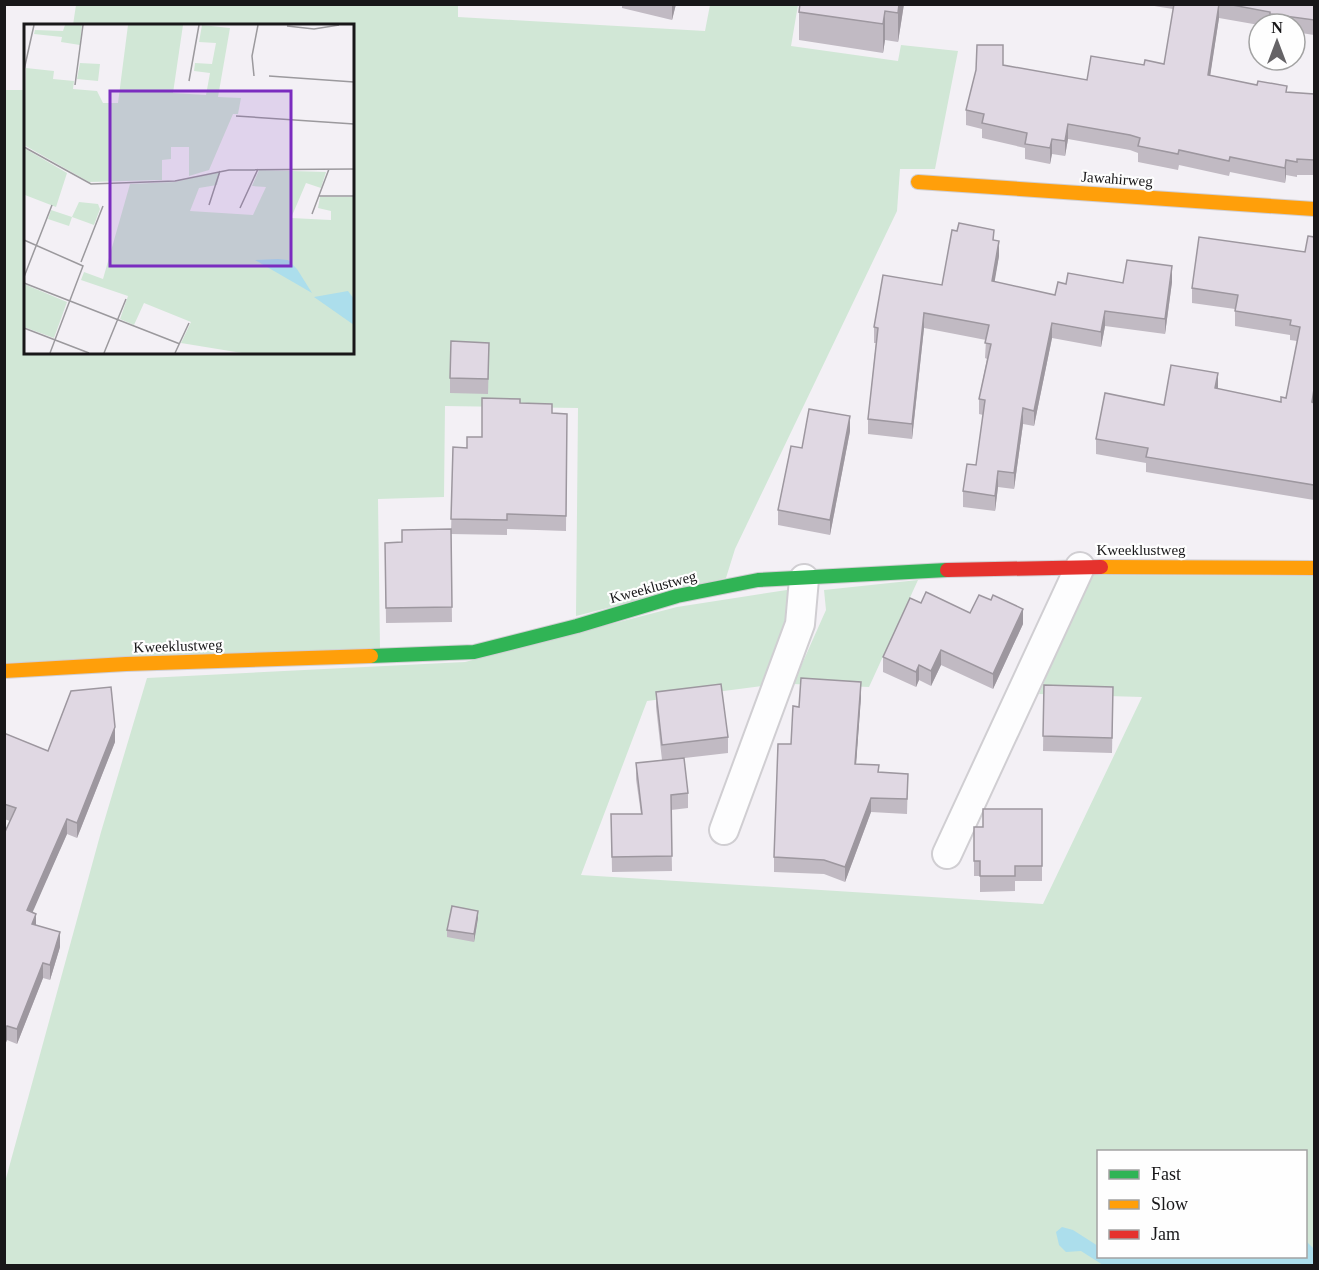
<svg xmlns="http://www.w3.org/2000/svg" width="1319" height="1270" viewBox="0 0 1319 1270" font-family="'Times New Roman',serif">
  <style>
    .green { fill: #d1e7d6; fill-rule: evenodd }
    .water { fill: #acdeec }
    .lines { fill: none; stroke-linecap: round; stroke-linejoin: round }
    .street-casing { stroke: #d0ced2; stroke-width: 32 }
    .fast-casing { stroke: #d0ced2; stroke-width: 16 }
    .slow-casing { stroke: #d0ced2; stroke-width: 16 }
    .jam-casing { stroke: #d0ced2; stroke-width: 16 }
    .street { stroke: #fdfdfe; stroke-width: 28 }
    .fast { stroke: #30b455; stroke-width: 14 }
    .slow { stroke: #ff9f0a; stroke-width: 14 }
    .jam { stroke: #e5322d; stroke-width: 14 }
    .wall { fill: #c1bac3 }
    .shaded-wall { fill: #9d979f }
    .building { fill: #e0d8e3; stroke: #9d979f; stroke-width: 1.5 }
    .labels { text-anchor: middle; stroke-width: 4.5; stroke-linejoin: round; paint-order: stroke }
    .street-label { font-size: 15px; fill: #181719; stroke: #fefefe }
    .inset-road { fill: none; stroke: #9b999d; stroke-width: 1.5 }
    .view { fill: #7b2cbf; fill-opacity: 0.15; stroke: #7b2cbf; stroke-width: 3 }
    .inset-edge { fill: none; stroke: #181719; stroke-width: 3 }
  </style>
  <rect width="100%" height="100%" fill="#f3f0f5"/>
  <g class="green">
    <path d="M458,4V17L705,31L710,5H798L791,46L898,61L901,45L958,51L935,169H900L897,211L735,549L726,578L576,616L578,408L445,406L444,497L378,499L380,648L5,663L4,90H25L26,352H352V26L73,25L76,5Z"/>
    <path d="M1090,575L1314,576V1265L5,1266V1182L101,832L147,678L465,662L677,607L800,588L778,684L647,701L581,875L1043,904L1142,697L1039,694ZM1098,1152H1306V1256H1098Z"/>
    <path d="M918,580L869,687L793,684L826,610L824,590Z"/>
  </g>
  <path class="water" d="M1062,1227L1073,1230L1098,1246V1256H1306V1241L1314,1249V1265H1103L1081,1251L1066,1252L1059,1245L1056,1232Z"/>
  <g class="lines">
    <defs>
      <g id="street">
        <path d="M724,830L800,624L804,579"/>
        <path d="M947,854L1080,567"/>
      </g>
      <path id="fast" d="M371,656L474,652L577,626L677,596L758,580L947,570"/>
      <g id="slow">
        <path d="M918,182L1314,209"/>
        <path d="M1101,567L1314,568"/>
        <path d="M4,671L126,664L371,656"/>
      </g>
      <path id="jam" d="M947,570L1101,567"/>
    </defs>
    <use href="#street" class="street-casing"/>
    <use href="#fast" class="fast-casing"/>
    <use href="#slow" class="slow-casing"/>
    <use href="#jam" class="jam-casing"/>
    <use href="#street" class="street"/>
    <use href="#fast" class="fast"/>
    <use href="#slow" class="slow"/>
    <use href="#jam" class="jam"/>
  </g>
  <g class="wall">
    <path d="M622,4H676L672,20L622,8Z"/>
    <path d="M800,4H904L898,42L885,40L883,53L799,40V12Z"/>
    <path d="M1142,4H1314V35L1295,32V24H1259V25L1219,18L1210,75L1287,93L1314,94V175H1297V177L1286,175L1285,183L1230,172L1229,176L1179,165L1178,170L1138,162V153L1130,150L1068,139L1065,156L1052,154L1050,164L1025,159V148L982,138V129L966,125V110L1144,65L1164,64L1173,9Z"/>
    <path d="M957,231L994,240L999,256L994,282L1055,295L1066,284L1123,283L1172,282L1165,334L1105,326L1101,347L1052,338L1034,426L1023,424L1014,489L998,487L995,511L963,507V491L976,465L983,415L979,414V399L987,359L985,358L986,340L924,328L912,439L868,434V419L876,343H874V327L942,285Z"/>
    <path d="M1314,237V500L1146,472V463L1096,454V439L1164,405L1217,389L1281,402L1286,398L1297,341L1290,340V335L1235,326V309L1192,303V288L1305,252Z"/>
    <path d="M489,358L488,394L450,393V378Z"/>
    <path d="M520,403L552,413L567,414L566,531L507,529V535L451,534L453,447L467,448L482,437Z"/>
    <path d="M850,431L830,535L778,525V510L802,448Z"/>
    <path d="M451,529L452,622L386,623L385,543L402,542Z"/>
    <path d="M921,603L1023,624L993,689L941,665L931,686L919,680L916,687L883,672V657Z"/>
    <path d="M1044,685L1113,702L1112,753L1043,751Z"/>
    <path d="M656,692L728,737V753L676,759L688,793V808L671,810L672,871L612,872L611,814H641L636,779V763L662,760L656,707Z"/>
    <path d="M861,697L856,764L879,772L908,774L907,814L871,812L845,882L824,874L774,872V857L791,744L799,707Z"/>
    <path d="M4,733L48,751L115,742L77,838L67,834L32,912L36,926L60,947L50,980L43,978L17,1044L7,1040L4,1047L10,821L4,819Z"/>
    <path d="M1042,809V881H1015V891L980,892V876H974V827H983Z"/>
    <path d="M478,918L474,942L447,937V930Z"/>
  </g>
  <g class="shaded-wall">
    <path d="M672,4H676L672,20Z"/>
    <path d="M899,4H904L898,42V13Z"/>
    <path d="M1219,4V18L1208,90V75Z"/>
    <path d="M885,11V40L883,53V24Z"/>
    <path d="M1068,124V139L1065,156V141Z"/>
    <path d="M1052,139V154L1050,164V148Z"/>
    <path d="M1286,160V175L1285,183V168Z"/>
    <path d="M999,241V256L992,297V281Z"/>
    <path d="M1172,266V282L1165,334V319Z"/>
    <path d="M1105,311V326L1101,347V332Z"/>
    <path d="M924,313V328L912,439V424Z"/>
    <path d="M1052,323V338L1034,426V411Z"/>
    <path d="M1218,373V388L1215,403V388Z"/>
    <path d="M1314,389V405L1312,402Z"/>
    <path d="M1023,408V424L1014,489V473Z"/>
    <path d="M850,416V431L830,535V520Z"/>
    <path d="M998,471V487L995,511V496Z"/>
    <path d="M1023,609V624L993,689V674Z"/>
    <path d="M941,650V665L931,686V671Z"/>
    <path d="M919,665V680L916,687V672Z"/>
    <path d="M861,682V697L855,779V764Z"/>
    <path d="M115,727V742L77,838V823Z"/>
    <path d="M871,798V812L845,882V867Z"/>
    <path d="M67,819V834L27,925V910Z"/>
    <path d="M478,911V918L474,942V934Z"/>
    <path d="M36,914V929L32,924Z"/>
    <path d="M60,932V947L50,980V965Z"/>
    <path d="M43,963V978L17,1044V1029Z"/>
    <path d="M7,1026V1040L4,1047V1032Z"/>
  </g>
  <g class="building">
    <path d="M800,4H899L898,13L885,11L883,24L799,12Z"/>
    <path d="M1174,4H1219L1208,75L1257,85L1258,81L1287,86L1286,92L1314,94V160L1297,159V162L1286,160L1285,168L1230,157L1229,161L1179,150L1178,154L1138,146L1140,138L1130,135L1068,124L1065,141L1052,139L1050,148L1025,144L1027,133L982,123L984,114L966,110L976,70L977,45H1003V65L1087,80L1091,56L1144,65L1145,60L1164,64Z"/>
    <path d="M1227,4H1314V20L1270,14V12Z"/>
    <path d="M959,223L994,230L993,240L999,241L992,281L1055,295L1058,282L1066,284L1068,273L1123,283L1127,260L1172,266L1165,319L1105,311L1101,332L1052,323L1034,411L1023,408L1014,473L998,471L995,496L963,491L967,464L976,465L985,400L979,399L991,344L985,343L989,325L924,313L912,424L868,419L878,328L874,327L883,275L942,285L952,230L957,231Z"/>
    <path d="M1308,236L1314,237V389L1312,402L1314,403V485L1146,457L1148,448L1096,439L1105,393L1164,405L1171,365L1218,373L1215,388L1281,402V397L1286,398L1300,327L1290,325L1291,320L1235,311L1238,295L1192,288L1199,237L1305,252Z"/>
    <path d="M451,341L489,343L488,379L450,378Z"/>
    <path d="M482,398L520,399V403L552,404V413L567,414L566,516L507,514V520L451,519L453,447L467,448V437H482Z"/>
    <path d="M809,409L850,416L830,520L778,510L791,446L802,448Z"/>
    <path d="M451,529L452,607L386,608L385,543L402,542V530Z"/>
    <path d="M926,592L970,613L979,595L991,600L993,595L1023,609L993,674L941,650L931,671L919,665L916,672L883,657L910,598L921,603Z"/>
    <path d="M801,678L861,682L855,764L879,765L878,772L908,774L907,799L871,798L845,867L824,860L774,857L778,744H791L793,706L799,707Z"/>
    <path d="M721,684L728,737L662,745L656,692Z"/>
    <path d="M1044,685L1113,687L1112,738L1043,736Z"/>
    <path d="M111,687L115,727L77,823L67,819L27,910L36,914L32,924L60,932L50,965L43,963L17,1029L7,1026L4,1032V834L16,808L4,804V733L48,751L71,691Z"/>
    <path d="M684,758L688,793L671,795L672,856L612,857L611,814H642L636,763Z"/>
    <path d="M983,809H1042V866H1015V876H980V861H974V827H983Z"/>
    <path d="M452,906L478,911L474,934L447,930Z"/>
  </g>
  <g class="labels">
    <g class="street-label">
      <text transform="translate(1117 179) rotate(4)" y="5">Jawahirweg</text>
      <text x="1141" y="555">Kweeklustweg</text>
      <text transform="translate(653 587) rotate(-15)" y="5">Kweeklustweg</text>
      <text transform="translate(178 646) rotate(-2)" y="5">Kweeklustweg</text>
    </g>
  </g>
  <g transform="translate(24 24)">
    <rect width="330" height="330" fill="#f3f0f5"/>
    <path d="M41,1H58L56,21L37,18L38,13L10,10L11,6L39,7ZM104,1H159L149,69L182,71L186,49L170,47L171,39L188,40L192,19L175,18L178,1L206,4L194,73L217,74L214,90H209L185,146L165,152V123H147V135L138,136V156L65,158L0,121L2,44L30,47L29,55L50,57L49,65L73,67L79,79H94ZM56,39L76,40L74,57L53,55ZM0,124L43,149L32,183L1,171ZM235,146L302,148L297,164L282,159L267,194L307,196V187L294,184L296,173H330V329H218L157,319L167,298L120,279L110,301L96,295L104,272L57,256L60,248L79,255L106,160L150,158L196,148L193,161L175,164L166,187L229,191L242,163L228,162ZM55,178L74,180L76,185L70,201L48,193ZM27,186L48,193L45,202L24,195ZM0,260L43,278L30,314L0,303Z" fill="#d1e7d6"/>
    <path d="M254,235L264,236L273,245L288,269L231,236ZM324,267L330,275V301L290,273Z" fill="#acdeec"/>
    <path class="inset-road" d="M263,2L290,5L315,1M0,46L10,1M230,52L228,32L234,1M245,52L330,58M165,57L175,1M51,61L59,1M212,92L330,100M0,123L67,160L151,157L205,146L330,145M295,172H330M185,181L196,147M216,184L234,145M288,190L305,145M0,216L59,242L26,329M57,238L79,182M0,253L28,181M0,259L156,320M0,304L65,329M80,329L102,275M151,329L165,299"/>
    <path class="view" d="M86,67H267V242H86Z"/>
    <rect width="330" height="330" class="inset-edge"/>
  </g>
  <rect width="1319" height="1270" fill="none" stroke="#181719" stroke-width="12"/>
  <rect x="1097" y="1150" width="210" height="108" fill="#fefefe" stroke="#a2a2a2" stroke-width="1.5"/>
  <rect x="1109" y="1170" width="30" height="9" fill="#30b455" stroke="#a2a2a2" stroke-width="1.5"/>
  <text x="1151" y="1180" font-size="18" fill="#181719">Fast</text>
  <rect x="1109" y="1200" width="30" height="9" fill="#ff9f0a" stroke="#a2a2a2" stroke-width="1.5"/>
  <text x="1151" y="1210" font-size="18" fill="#181719">Slow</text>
  <rect x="1109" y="1230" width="30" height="9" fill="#e5322d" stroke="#a2a2a2" stroke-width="1.5"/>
  <text x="1151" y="1240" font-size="18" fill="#181719">Jam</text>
  <g transform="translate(1277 42)"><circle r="28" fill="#fefefe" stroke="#a2a2a2" stroke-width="1.5"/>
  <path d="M0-4.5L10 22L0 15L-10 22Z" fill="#656366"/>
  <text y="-9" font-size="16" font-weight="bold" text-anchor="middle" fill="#181719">N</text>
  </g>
</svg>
